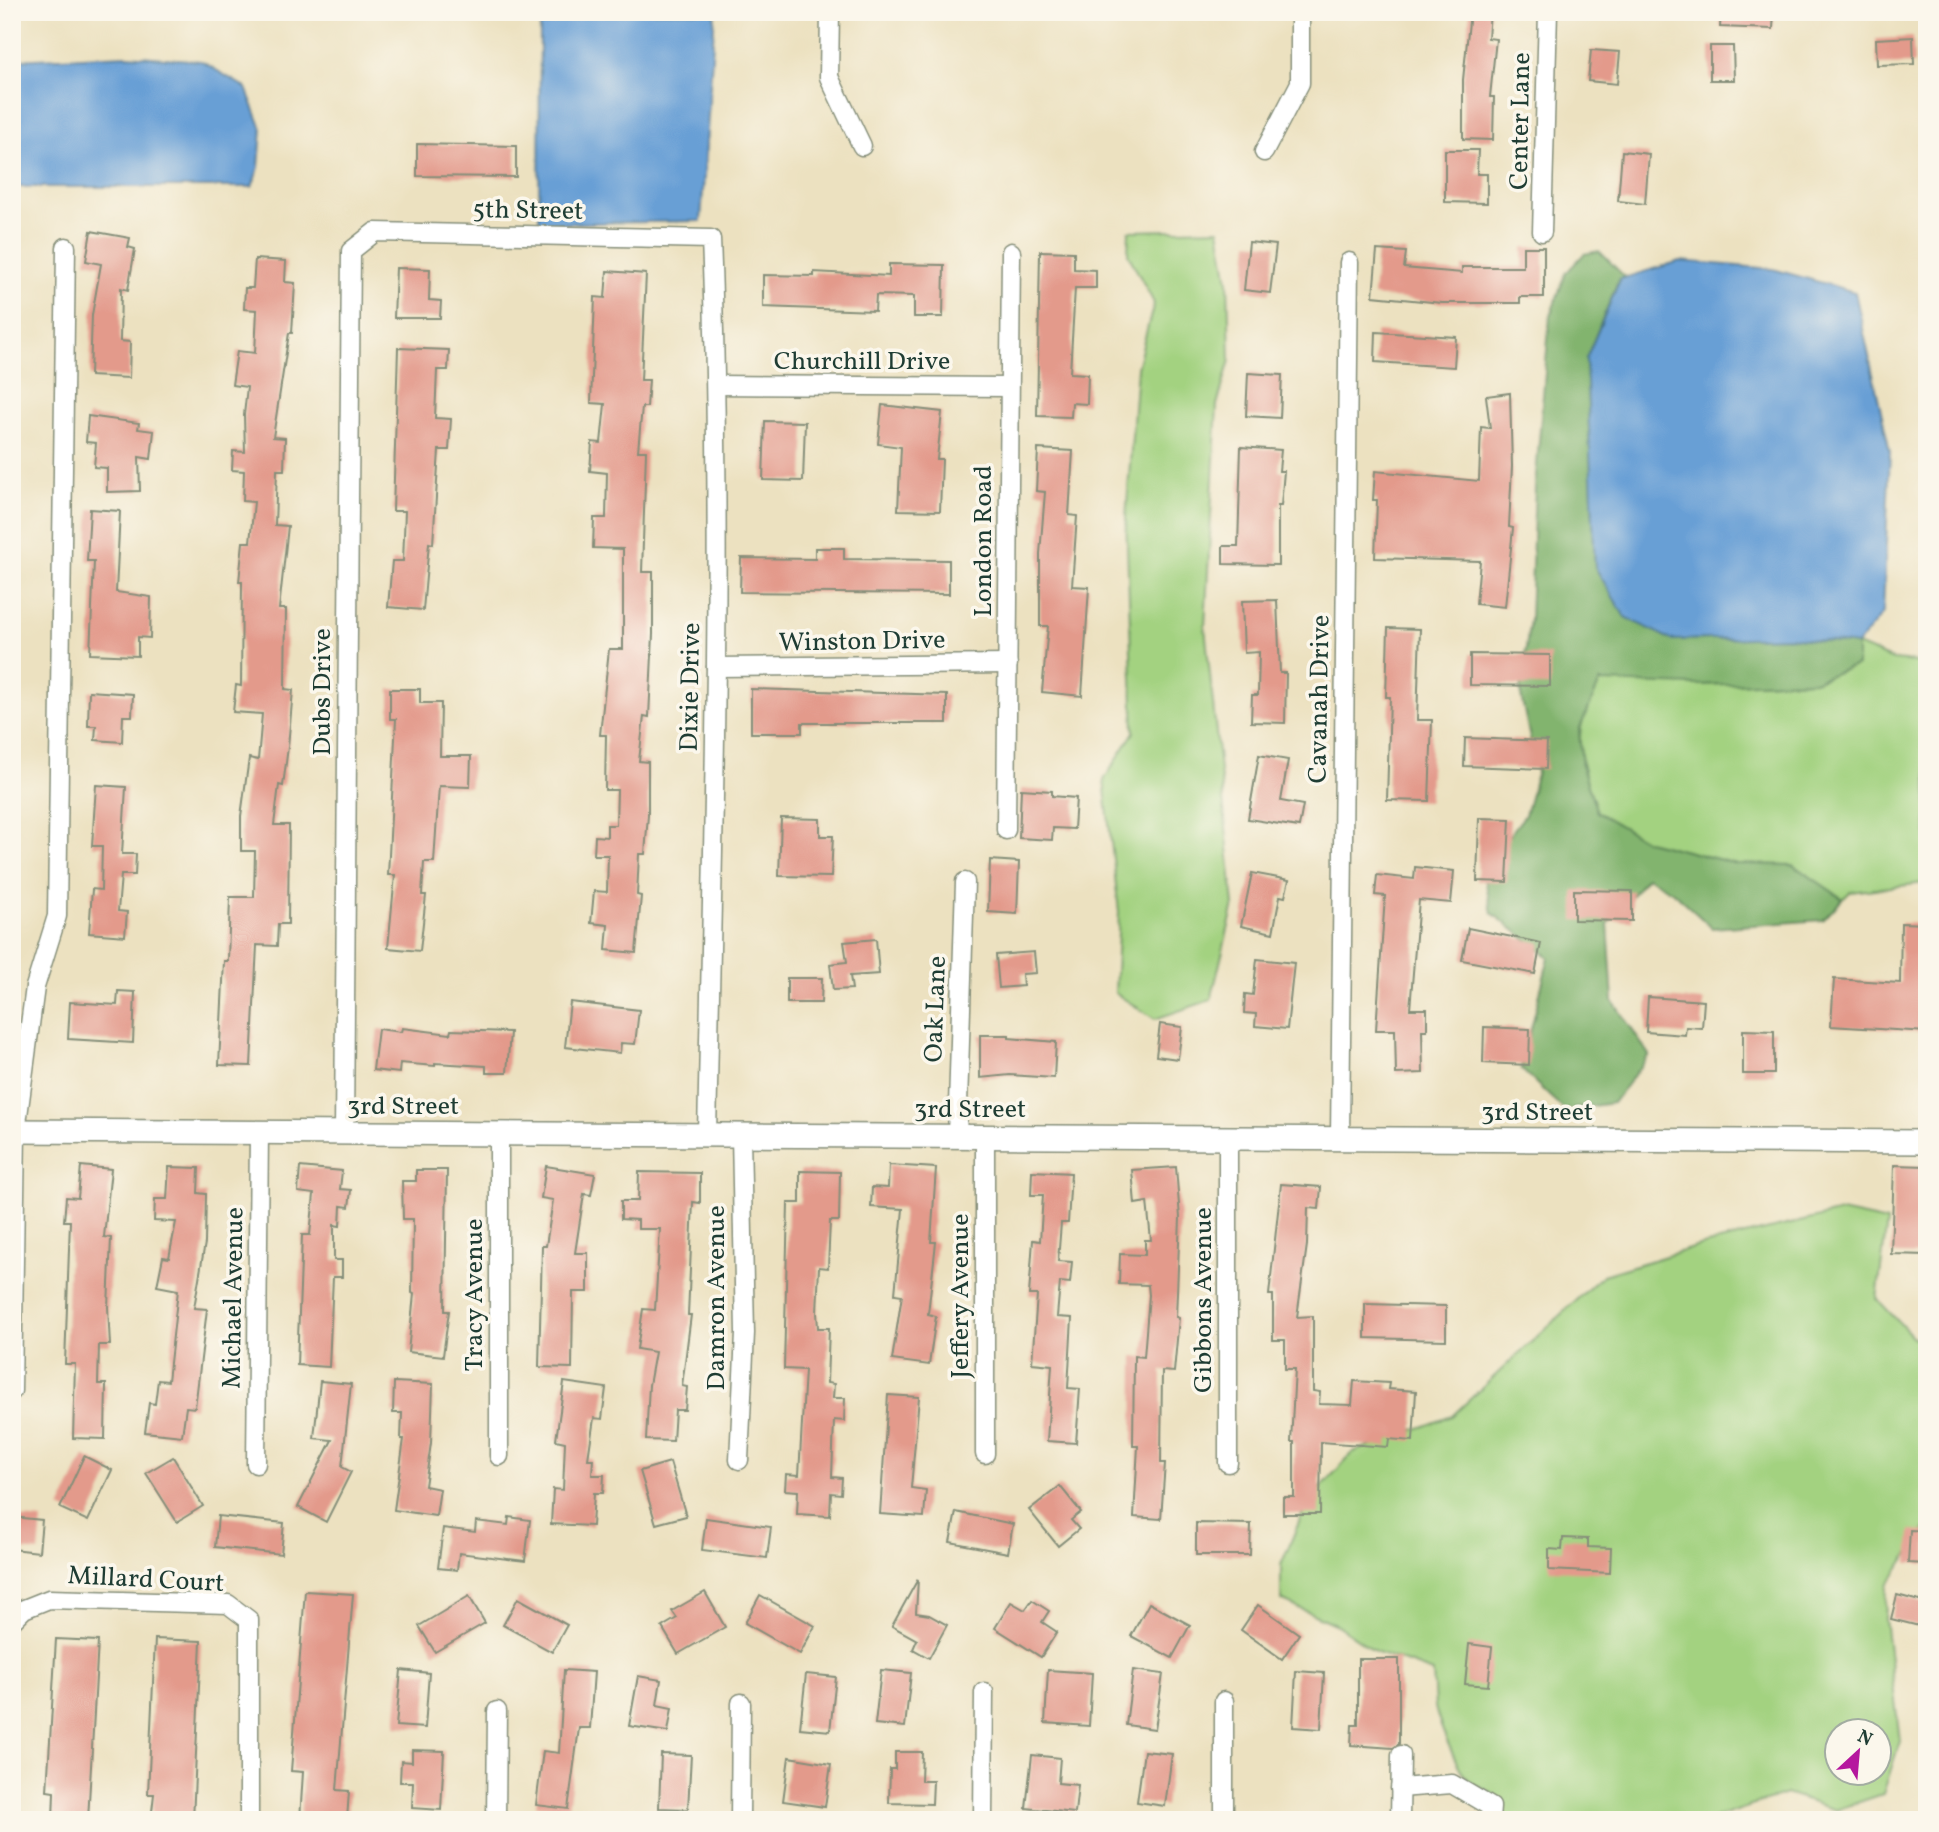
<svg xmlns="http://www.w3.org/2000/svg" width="1939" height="1832" viewBox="0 0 1939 1832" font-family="Vollkorn,serif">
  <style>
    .green { fill: #a3d280; stroke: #61885a; stroke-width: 2; fill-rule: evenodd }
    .forest { fill: #82b46e; stroke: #507851; stroke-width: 2 }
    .water { fill: #679fd5; stroke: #436e84; stroke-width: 2 }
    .building { fill: #e39a8b }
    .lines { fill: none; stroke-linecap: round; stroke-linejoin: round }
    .minor-casing { stroke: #868f7a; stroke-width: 21 }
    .tertiary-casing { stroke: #868f7a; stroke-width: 26 }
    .minor { stroke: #fff; stroke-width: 18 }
    .tertiary { stroke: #fff; stroke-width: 23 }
    .labels { text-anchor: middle; stroke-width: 7; stroke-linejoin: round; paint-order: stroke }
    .street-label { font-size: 26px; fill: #1f3d34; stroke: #fbf7ec }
  </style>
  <rect width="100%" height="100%" fill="#fbf7ec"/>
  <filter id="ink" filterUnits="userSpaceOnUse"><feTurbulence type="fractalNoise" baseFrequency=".0143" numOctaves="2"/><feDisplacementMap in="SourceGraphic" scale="14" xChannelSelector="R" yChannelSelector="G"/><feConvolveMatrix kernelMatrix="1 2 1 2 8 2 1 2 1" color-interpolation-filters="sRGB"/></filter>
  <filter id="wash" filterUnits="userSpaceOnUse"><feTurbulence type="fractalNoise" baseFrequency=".00686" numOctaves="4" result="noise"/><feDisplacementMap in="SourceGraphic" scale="28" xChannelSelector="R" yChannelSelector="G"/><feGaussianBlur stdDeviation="1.57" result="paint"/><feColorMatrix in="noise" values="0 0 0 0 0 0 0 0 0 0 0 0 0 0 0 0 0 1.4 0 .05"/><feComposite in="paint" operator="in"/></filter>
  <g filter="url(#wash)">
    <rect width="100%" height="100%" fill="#ece1c0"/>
    <g class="green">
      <path d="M1219,229L1228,281L1230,360L1217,405L1205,627L1234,905L1211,1000L1155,1019L1115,993L1119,912L1104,780L1134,732L1126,518L1137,368L1154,303L1128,254L1129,231Z"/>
      <path d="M1857,645L1893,660L1927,663V878L1924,883L1850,892L1843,899L1793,865L1737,864L1647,841L1597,812C1578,756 1569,733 1601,679L1696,685L1814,681L1857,665Z"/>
      <path d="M1841,1212L1887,1222L1877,1299L1913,1337L1927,1340V1527L1887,1586L1885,1619L1900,1741L1883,1794L1836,1810L1786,1794L1710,1820H1502C1503,1785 1482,1796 1466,1777C1457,1767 1437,1720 1435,1706C1434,1695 1434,1683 1433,1672L1375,1651L1337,1625L1281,1600V1565L1307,1503L1353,1452L1452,1416L1603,1275L1699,1246ZM1838,1730H1880V1772H1838Z"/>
    </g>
    <path class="forest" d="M1599,251L1625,277L1619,279L1586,359L1595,567L1625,617L1672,640L1789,637L1857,645V665L1814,681L1696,685L1600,682L1579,730L1582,767L1597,812L1647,841L1737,864L1793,865L1843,899L1823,920L1712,928L1673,892L1647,877L1608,924L1613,1001L1649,1055L1613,1103L1564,1110L1521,1069L1549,957L1492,913L1483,869L1525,815L1537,772L1520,691L1530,619L1535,486L1550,316L1566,273L1584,254Z"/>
    <g class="water">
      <path d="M540,12H715L701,221L539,224Z"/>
      <path d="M128,55L201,61L246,88L262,129L259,167L252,187H12V60Z"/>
      <path d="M1680,261L1773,269L1855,292L1890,452L1883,613L1857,645L1789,637L1672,640L1625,617L1595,567L1586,359L1620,279Z"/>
    </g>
    <g id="blocks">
      <g class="building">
        <path d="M1470,12H1490L1488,38L1496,39L1490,97H1494L1493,140L1463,139V80Z"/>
        <path d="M1721,12H1774L1773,29L1720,27Z"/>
        <path d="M1913,37L1914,64L1877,65L1876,39Z"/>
        <path d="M1710,46H1733L1734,80H1710Z"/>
        <path d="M1591,50L1620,52L1617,84L1588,81Z"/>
        <path d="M417,144L516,146V177L417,176Z"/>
        <path d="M1445,150H1478L1477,174H1487V203L1445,202Z"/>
        <path d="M1622,151L1649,154L1645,204L1618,201Z"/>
        <path d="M91,231L130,238L128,247L135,249L128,290L121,288L120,341L130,342L129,378L90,376L92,315L101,264L86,261Z"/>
        <path d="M1249,242L1276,245L1270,293L1244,290Z"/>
        <path d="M1523,247H1544V297H1520V303H1442L1373,296L1377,250L1406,252L1404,268L1462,273V267H1523Z"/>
        <path d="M1040,251L1074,252V269L1096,270V288H1075L1070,373L1088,374L1087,404L1072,403L1071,417L1037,416Z"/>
        <path d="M255,259L286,261L285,282L295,283L292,333H289L273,437L285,438L284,470H277L275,525L288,526L279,609H286L285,689L293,690L288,747L283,786L279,785L274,825H289L288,924H278L277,946L257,945L251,1066L219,1065L224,961H228L230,897H254L255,851H241V816L249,758L258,760L262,714L233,712L236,685L241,686L242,582H239L243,542H250L254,502L243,501L244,471L232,470L233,451L245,452L244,415L247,387L232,385L237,351L255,353L257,310L244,309L245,288H253Z"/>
        <path d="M889,264L944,265L943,317H914V296L876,295L875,311L763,307V275L814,276V272L889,276Z"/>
        <path d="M396,268L430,269L429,300L441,301L440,318H394Z"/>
        <path d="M607,271L646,274L641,380H649L647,407H642L638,451H646L642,572H653V634L649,717L644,716L639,761L648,762V815L645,854H639L637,895L641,896L636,953L606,950L608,925L591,923L594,891L607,892L608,855H594L595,836L607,837V825H616L617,790H605L606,735H600L609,649H623V549L593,548L594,518H606L607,473L590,471L592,442L601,443L605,404L591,403L595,297L605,298Z"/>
        <path d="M1376,332L1456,337L1454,367L1375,362Z"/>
        <path d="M398,348L449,350L448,370H437L435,418L451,419L449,450H439L433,544L429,543L423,610L388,607L392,561H403L405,511H393Z"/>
        <path d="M1248,373L1282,375L1280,418L1246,416Z"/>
        <path d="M1510,393L1512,466L1509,527L1513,528L1505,607L1476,604L1480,561L1375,558L1377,500H1373L1375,471L1479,481L1481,427L1490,428L1486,396Z"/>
        <path d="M882,405L942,412L937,459H942L940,511L898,510L901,447L878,444Z"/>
        <path d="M88,416L139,423L138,429L154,431L151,459L139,457L140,491L107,492V468L94,467L96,443L86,442Z"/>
        <path d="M765,421L805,422L803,481L763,480Z"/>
        <path d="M1241,447L1281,450L1279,471H1284L1281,506H1278V565L1223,564V546H1238Z"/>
        <path d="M1038,449L1073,451L1069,515L1077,516L1072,586L1089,587L1082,696L1042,692L1048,626H1040V554L1045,492L1036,491Z"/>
        <path d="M90,509L120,511L116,592L151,597L150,638L138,637V656L90,654L94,561H87Z"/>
        <path d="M815,548H844V559L949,560V594L740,592L741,558L815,559Z"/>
        <path d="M1277,600L1280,673H1286L1285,723L1251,722L1252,695H1258L1259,652L1244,653L1242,601Z"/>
        <path d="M1388,628L1420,629L1417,720H1432L1429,801L1387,800L1390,697H1386Z"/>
        <path d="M1470,654L1550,655V686L1470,685Z"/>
        <path d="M390,689H420V703H441L440,756H471L470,787L439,786L434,862H424L422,895H426L420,951L388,948L395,875H388L396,719H390Z"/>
        <path d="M751,689L947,695V723H802V733H751Z"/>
        <path d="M89,691L133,694L132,716H123L122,742L95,740L96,726H88Z"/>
        <path d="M1465,738L1547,741L1546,769L1464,766Z"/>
        <path d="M1259,755L1288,760L1281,801L1303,805L1299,827L1248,819Z"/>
        <path d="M96,785L126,787L122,854H136L135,875H121L118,911L127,912L125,936L89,933L92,889L101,890L102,846H92Z"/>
        <path d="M1021,789L1052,791V796L1076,798L1074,829L1053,828L1052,840L1019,838Z"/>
        <path d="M781,818L820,819V836H833L831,877L779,876Z"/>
        <path d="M1479,818L1510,819L1507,882L1477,881Z"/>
        <path d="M990,860L1019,862L1017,914L988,912Z"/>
        <path d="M1415,867L1454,871L1451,903L1419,900L1410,1009H1427V1030H1422L1423,1073L1396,1074L1395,1030H1376L1385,896L1375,895L1377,875L1414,879Z"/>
        <path d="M1252,873L1289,880L1285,897L1280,896L1273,933L1241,926Z"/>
        <path d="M1574,890L1632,891V921L1574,920Z"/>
        <path d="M1901,923L1927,924V1032L1831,1026L1834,979L1900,983Z"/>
        <path d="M1468,928L1541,943L1535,974L1462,960Z"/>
        <path d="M876,939L879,974L850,976L852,989L833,990L830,964L847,962L844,942Z"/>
        <path d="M1034,952L1036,973L1022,974L1023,986L999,988L996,955Z"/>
        <path d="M1257,959L1294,963L1287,1029L1255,1026L1256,1014L1244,1013L1245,994L1253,995Z"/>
        <path d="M787,978H822L821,1003H787Z"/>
        <path d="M118,991L135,992L133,1043L68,1039L70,1002L117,1005Z"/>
        <path d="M1648,997L1704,1001L1702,1028L1686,1027L1685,1035L1646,1032Z"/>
        <path d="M570,1002L639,1010L635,1044L621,1043L620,1053L565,1047Z"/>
        <path d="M1160,1024L1182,1027L1178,1059L1156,1056Z"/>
        <path d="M1484,1027L1530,1029L1529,1065L1483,1063Z"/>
        <path d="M402,1028L450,1034L451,1030L510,1032L507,1073H486V1066L435,1063V1066L400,1063L399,1073L373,1070L378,1029L401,1032Z"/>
        <path d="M1743,1030L1774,1031V1074H1743Z"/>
        <path d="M980,1035H1009V1038L1056,1042L1054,1078L1010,1075L980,1078Z"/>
        <path d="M889,1165L936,1168L931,1242H936L928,1314L936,1316L929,1365L892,1360L902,1295L895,1294L903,1209L871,1207L872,1187L888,1188Z"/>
        <path d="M1894,1165L1927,1166V1255L1891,1254Z"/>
        <path d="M81,1166L111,1169L104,1237L111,1238L108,1307L110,1345H99L98,1384H106L105,1439L73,1438L75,1364H65L70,1221H64L66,1197L78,1198Z"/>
        <path d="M546,1166L595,1174L591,1195L584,1194L575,1253H588V1292H573L572,1368L539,1367L542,1246H546L553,1200L541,1198Z"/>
        <path d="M169,1167L199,1168L198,1193L206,1194L205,1243L194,1308L207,1309L195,1408L186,1407L182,1436L145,1432L149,1403L155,1404L158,1380L168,1381L178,1290L157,1286L163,1257L169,1258L176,1222L154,1221L155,1199H167Z"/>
        <path d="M300,1167L342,1171L340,1189L351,1190L349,1207L341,1206L340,1226L334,1225V1260H342V1277H333L329,1367L297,1365L302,1235H310L314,1194L298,1192Z"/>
        <path d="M1176,1167L1180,1218L1176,1317L1179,1318L1174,1372L1162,1371L1161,1463H1165L1161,1519L1134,1517L1138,1446H1133L1134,1356L1144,1357L1149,1295L1148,1285L1119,1284L1120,1254L1145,1255V1240H1151L1147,1202L1135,1204L1132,1170Z"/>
        <path d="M416,1170H447L445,1311H449L443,1356L408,1352L414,1294L412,1293L413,1219H403L402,1181H416Z"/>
        <path d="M800,1171L840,1172L839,1221H830L828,1268L819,1267L817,1313L818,1328H829L827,1383L834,1384L833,1398H845L844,1421L834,1420L832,1477L842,1478L841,1494L831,1493L830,1516L797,1514L798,1491L785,1490L786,1474L799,1475L805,1370L784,1369L788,1203H800Z"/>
        <path d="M1032,1171L1071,1173L1068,1223H1061L1058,1261L1072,1262L1070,1283L1060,1282L1057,1317L1072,1318L1068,1388L1080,1389L1076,1443L1047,1441L1052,1365L1032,1363L1037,1295H1029L1033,1240L1040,1241L1043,1195H1031Z"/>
        <path d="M639,1172L700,1173V1203L693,1202L688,1315H691L682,1386L687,1387L685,1410H675L673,1441L646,1440L649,1385L655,1352L637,1349L643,1309L655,1310L660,1229H638V1220L621,1219V1201H638Z"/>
        <path d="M1281,1184L1321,1187L1319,1209L1308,1208L1307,1245L1297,1317L1313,1316V1391L1320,1392L1319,1404L1352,1405L1354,1381L1389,1383L1388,1389L1416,1391L1413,1441L1389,1439L1388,1447L1321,1442L1320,1514H1283V1497H1294V1442H1291L1295,1369H1285V1340H1273V1295H1269Z"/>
        <path d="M1365,1304L1446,1306V1340L1365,1338Z"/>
        <path d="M320,1381L351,1384L342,1467L351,1472L326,1522L298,1507L332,1440L314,1438Z"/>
        <path d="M394,1382L433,1384L431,1443L425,1486L440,1489L436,1516L394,1510L404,1439H401L402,1413H393Z"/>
        <path d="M564,1382L606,1388L602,1419L594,1418L588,1459H593L592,1475H604L603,1493H594L592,1526L551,1524L553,1489L563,1490L565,1442L556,1440Z"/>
        <path d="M888,1395L919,1397L911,1488L926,1490L924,1517L880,1514Z"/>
        <path d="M84,1456L112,1470L88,1521L60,1508Z"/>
        <path d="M173,1457L203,1506L177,1522L146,1473Z"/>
        <path d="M670,1462L686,1516L656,1524L640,1471Z"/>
        <path d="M1060,1486L1081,1512L1071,1520L1079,1529L1058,1546L1029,1510Z"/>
        <path d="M956,1512L1013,1524L1008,1553L950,1542Z"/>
        <path d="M218,1516L284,1523L281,1554L215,1547Z"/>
        <path d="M12,1517L42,1520L39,1552L12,1549Z"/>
        <path d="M509,1517L530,1520L525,1561L459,1553L457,1570L438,1568L443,1528L475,1532L476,1521L508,1525Z"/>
        <path d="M706,1518L771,1527L767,1558L702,1550Z"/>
        <path d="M1196,1523L1251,1524L1250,1555H1196Z"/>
        <path d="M1910,1530L1927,1531V1564L1908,1563Z"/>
        <path d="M1563,1538L1588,1539V1547L1611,1548L1610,1573L1549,1570V1549L1562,1550Z"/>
        <path d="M918,1579L916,1613L929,1615L947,1625L929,1658L913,1649L917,1640L892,1626Z"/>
        <path d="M305,1591L353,1594L337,1790L349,1791L347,1820H300L303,1772L291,1771Z"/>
        <path d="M705,1592L725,1627L678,1654L662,1627L677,1618L672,1611Z"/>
        <path d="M760,1595L815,1626L800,1654L745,1623Z"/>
        <path d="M1897,1595L1927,1603V1628L1891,1619Z"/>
        <path d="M469,1596L485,1623L435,1652L419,1626Z"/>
        <path d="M518,1598L567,1625L552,1652L503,1625Z"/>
        <path d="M1032,1600L1049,1611L1042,1622L1057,1632L1041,1657L995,1628L1011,1602L1025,1610Z"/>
        <path d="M1149,1603L1190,1625L1172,1658L1131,1636Z"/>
        <path d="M1258,1605L1299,1634L1282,1659L1241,1630Z"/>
        <path d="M56,1639L98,1641L88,1820H53L54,1792L47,1791Z"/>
        <path d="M155,1639L201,1641L193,1820H151L154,1794H148Z"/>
        <path d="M1469,1644L1492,1647L1488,1686L1465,1684Z"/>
        <path d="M1358,1659H1399V1744L1393,1748L1351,1745L1352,1725H1358Z"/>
        <path d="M401,1670L429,1673L425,1728L396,1726Z"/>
        <path d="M564,1670L594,1672L590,1728H579L568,1809L536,1805L543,1751L559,1753Z"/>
        <path d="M881,1670L911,1673L905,1727L875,1724Z"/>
        <path d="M1048,1670L1092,1673L1089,1726L1045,1723Z"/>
        <path d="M1133,1670L1163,1674L1155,1729L1126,1725Z"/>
        <path d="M1296,1671L1324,1673L1321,1729L1293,1727Z"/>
        <path d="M806,1674L836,1677L830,1731L800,1728Z"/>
        <path d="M638,1676L661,1680L657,1705L672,1708L668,1732L629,1726Z"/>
        <path d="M412,1750L444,1751L441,1810L412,1808L413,1782H400L401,1761L412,1762Z"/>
        <path d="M1144,1751L1172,1754L1165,1806L1137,1802Z"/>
        <path d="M895,1752H922L921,1781H933L932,1804L889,1803L890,1769H895Z"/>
        <path d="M661,1754L691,1755L688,1809L659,1808Z"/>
        <path d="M1032,1755L1060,1758L1058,1783L1078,1785L1075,1813L1026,1808Z"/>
        <path d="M789,1757L831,1764L825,1807L783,1801Z"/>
      </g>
    </g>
  </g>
  <g filter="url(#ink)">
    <use href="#blocks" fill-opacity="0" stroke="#868f7a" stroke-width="2"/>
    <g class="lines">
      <defs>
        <g id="minor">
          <path d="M830,12L829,77L862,146"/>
          <path d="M1264,152L1300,83V12"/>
          <path d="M1542,232L1548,12"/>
          <path d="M717,385L1008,387"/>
          <path d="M716,667L1008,664"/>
          <path d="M1006,830L1011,252"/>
          <path d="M344,1133L351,251L375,232L711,239C723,538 713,836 707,1135"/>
          <path d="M499,1134V1456"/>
          <path d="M957,1137L965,882"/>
          <path d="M985,1137V1454"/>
          <path d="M1228,1137V1463"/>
          <path d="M1340,1138L1349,262"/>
          <path d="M12,1391L16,1131L35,987L57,916L66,247"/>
          <path d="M739,1460L745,1333L741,1135"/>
          <path d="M256,1464L259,1131"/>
          <path d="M12,1621L24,1609L49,1599L228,1604L249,1620V1820"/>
          <path d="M1400,1788L1452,1784L1491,1807L1490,1820"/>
          <path d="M496,1820L497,1711"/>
          <path d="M740,1820L741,1703"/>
          <path d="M983,1820L984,1692"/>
          <path d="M1224,1820V1701"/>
          <path d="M1400,1820L1401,1755"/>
        </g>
        <path id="tertiary" d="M12,1131L1927,1142"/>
      </defs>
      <use href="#minor" class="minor-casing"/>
      <use href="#tertiary" class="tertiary-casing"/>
      <use href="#minor" class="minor"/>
      <use href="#tertiary" class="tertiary"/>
    </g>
  </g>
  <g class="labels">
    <g class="street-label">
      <text transform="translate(1519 121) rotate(-89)" y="9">Center Lane</text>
      <text transform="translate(528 209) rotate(1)" y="9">5th Street</text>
      <text x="862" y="369">Churchill Drive</text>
      <text transform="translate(982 541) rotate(-90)" y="9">London Road</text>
      <text transform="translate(862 640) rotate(-1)" y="9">Winston Drive</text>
      <text transform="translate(689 687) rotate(-89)" y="9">Dixie Drive</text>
      <text transform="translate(321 692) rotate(-90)" y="9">Dubs Drive</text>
      <text transform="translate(1318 699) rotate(-89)" y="9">Cavanah Drive</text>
      <text transform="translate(934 1009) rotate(-88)" y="9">Oak Lane</text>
      <text x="403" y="1114">3rd Street</text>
      <text x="970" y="1117">3rd Street</text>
      <text x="1537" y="1120">3rd Street</text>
      <text transform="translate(473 1295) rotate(-90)" y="9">Tracy Avenue</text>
      <text transform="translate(959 1296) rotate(-90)" y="9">Jeffery Avenue</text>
      <text transform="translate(232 1298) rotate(-89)" y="9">Michael Avenue</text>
      <text transform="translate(715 1298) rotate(-90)" y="9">Damron Avenue</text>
      <text transform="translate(1202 1300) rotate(-90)" y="9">Gibbons Avenue</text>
      <text transform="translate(146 1578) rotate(3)" y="9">Millard Court</text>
    </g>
  </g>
  <rect width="1939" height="1832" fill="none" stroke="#fbf7ec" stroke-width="42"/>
  <g transform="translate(1858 1752) rotate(26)"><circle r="33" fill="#fbf7ec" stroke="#a3ada2" stroke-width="2"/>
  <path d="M0-5L12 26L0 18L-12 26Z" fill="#b5179e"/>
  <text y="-10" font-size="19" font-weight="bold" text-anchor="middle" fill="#1f3d34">N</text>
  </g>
</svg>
